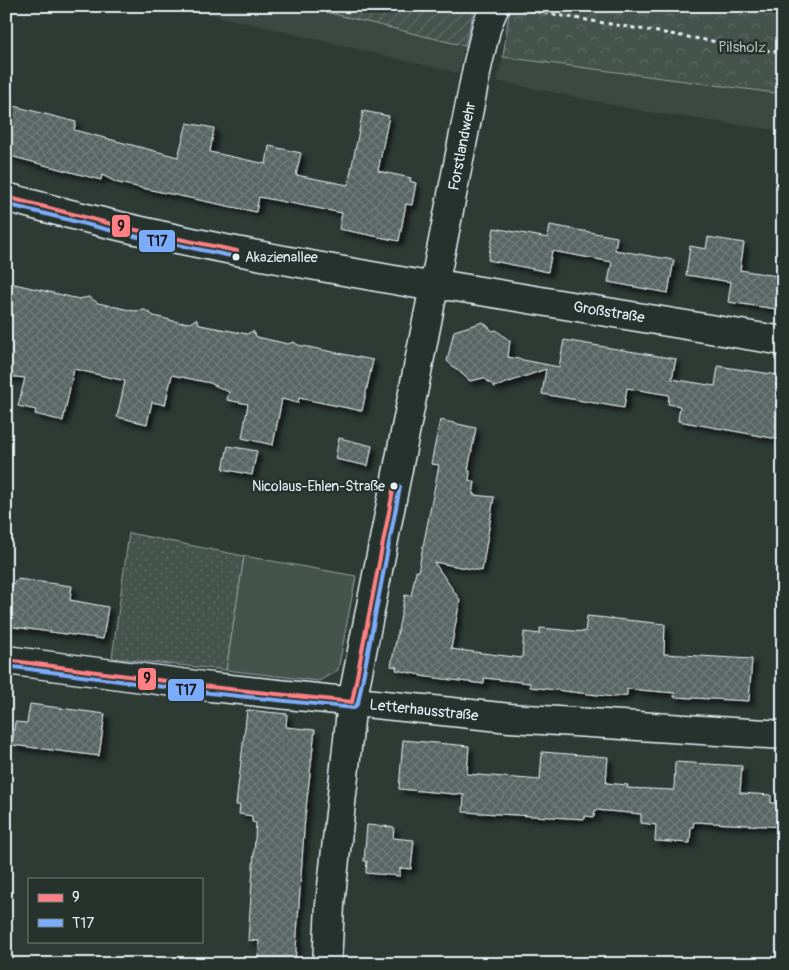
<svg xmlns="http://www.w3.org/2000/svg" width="789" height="970" viewBox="0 0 789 970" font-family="Pangolin,sans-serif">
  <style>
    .built { fill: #3b4843 }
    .grass { fill: #45524e; stroke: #96a2a3 }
    .forest { fill: url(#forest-crowns); stroke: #96a2a3 }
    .park { fill: url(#park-dots); stroke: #96a2a3 }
    .garden { fill: url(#garden-furrows); stroke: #96a2a3 }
    .building { fill: url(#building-cross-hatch); stroke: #e8f1f8; filter: url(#shadow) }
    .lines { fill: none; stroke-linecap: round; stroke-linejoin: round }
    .minor-casing { stroke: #e8f1f8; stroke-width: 31 }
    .path { stroke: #e8f1f8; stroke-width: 3; stroke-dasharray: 4 4; stroke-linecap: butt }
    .minor { stroke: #26332d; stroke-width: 28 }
    .bus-1-casing { stroke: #26332d; stroke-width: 8 }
    .bus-2-casing { stroke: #26332d; stroke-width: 8 }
    .bus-1 { stroke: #ff8084; stroke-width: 4 }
    .bus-2 { stroke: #7bacfb; stroke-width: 4 }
    .bus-dot { fill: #e8f1f8; stroke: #26332d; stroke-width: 2 }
    .labels { text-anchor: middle; stroke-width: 5; stroke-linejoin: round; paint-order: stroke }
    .bus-label { font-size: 14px; fill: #e8f1f8; stroke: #26332d; text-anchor: start }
    .park-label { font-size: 15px; fill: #afb9bc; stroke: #26332d }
    .street-label { font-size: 15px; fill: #e8f1f8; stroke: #26332d }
    .line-badge { stroke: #26332d; stroke-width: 2 }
    .pale-badge-label { font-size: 14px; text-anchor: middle; font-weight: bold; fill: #111 }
  </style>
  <defs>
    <pattern id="forest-crowns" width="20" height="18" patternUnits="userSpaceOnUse" patternTransform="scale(1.25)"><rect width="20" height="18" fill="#45524e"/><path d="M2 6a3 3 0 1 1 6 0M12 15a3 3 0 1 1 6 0" fill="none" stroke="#606b68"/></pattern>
    <pattern id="park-dots" width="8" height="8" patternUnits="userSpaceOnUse" patternTransform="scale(1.25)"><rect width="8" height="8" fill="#45524e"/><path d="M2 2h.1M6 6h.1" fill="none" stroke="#606b68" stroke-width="1.8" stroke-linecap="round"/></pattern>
    <pattern id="garden-furrows" width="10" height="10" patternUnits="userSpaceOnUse" patternTransform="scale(1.25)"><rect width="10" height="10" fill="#45524e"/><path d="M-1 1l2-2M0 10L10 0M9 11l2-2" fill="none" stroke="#606b68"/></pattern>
    <pattern id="building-cross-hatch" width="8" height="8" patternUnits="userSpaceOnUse" patternTransform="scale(1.25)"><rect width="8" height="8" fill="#596563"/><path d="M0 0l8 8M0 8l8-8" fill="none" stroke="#717c7a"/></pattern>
    <filter id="shadow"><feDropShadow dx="4.5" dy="4.5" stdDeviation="2.5" flood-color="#0009"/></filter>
  </defs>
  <rect width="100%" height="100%" fill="#2e3b35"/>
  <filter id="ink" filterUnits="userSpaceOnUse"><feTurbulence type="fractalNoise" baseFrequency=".02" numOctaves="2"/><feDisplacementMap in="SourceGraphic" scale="10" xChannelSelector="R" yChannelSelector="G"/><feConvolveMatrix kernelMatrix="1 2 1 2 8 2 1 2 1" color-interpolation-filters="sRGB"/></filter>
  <g filter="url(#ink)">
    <g class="built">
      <path d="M176,6H301L465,46L458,73Z"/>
      <path d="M503,57L783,94V131L648,112L497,81Z"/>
    </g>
    <path class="grass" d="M244,556L356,576L338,670L319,681L226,670Z"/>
    <path class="forest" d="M510,6H783V94L503,57Z"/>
    <path class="park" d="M129,533L244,556L226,670L112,658Z"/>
    <path class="garden" d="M301,6H475L465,46Z"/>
    <g class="building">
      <path d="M6,104L76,122L74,130L178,157L187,123L214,128L210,152L266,164L269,146L301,153L296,175L348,185L363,111L389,116L378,171L411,178L410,181L416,183L412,205L406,204L399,241L339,229L342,213L259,197L256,212L118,183L102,175L101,180L6,155Z"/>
      <path d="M550,225L617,237L615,250L674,260L668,293L608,282L612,262L552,251L548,272L488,260L494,228L548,238Z"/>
      <path d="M708,237L744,243L740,270L783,277V310L728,302L731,282L686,275L690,246L706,249Z"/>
      <path d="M6,282L79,299L89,297L98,303L134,311L145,310L154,316L182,323V322L190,323L196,319L200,325L247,334L253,331L257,337L288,344L294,342L298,345L373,360L362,411L299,398L298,403L282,399L273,445L242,438L248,404L227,400L229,392L210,383L172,375L165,405L152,402L147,424L117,417L125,381L74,369L63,421L35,414L36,410L18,406L25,378L6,376Z"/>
      <path d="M483,322L493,331L496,330L510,341L508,357L559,367L564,340L676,359L672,379L715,386L718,366L778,375L776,396L783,397V440L678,421L680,406L668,404L669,395L627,388L624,408L542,394L546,369L495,387L484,378L470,381L447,361L454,331Z"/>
      <path d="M440,420L476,428L468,470L470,471L469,481L475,482L473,495L494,497L482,571L434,562L460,600L451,649L522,658L524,632L540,634V628L585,632L587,616L665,624L664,654L752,659L749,701L674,697L675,693L627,689V695L614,697L530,687V683L484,678V684L420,676L421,675L396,670L397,667L391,666L405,595L411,596L416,571L418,572L439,465L431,464Z"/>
      <path d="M339,438L372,446L368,466L335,459Z"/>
      <path d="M228,446L257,451L252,475L223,469Z"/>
      <path d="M17,579L72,586L70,600L108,607L103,639L6,626V593Z"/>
      <path d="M30,704L105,714L99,756L12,745L15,722L27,723Z"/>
      <path d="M247,710L287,714L286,727L315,730L305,817L295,964H258L259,941L248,940L256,823L252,822V816L239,814L240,805H236Z"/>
      <path d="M403,740L469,746L467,774L540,780L542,752L608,757L606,783L628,785L627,788L674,790L675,762L742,766L740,793L771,795V803H783V827L694,822L693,827H691L690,843L655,841L656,825L641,823V814L595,810L594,817L585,816V819L463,812L464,795L399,789Z"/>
      <path d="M367,825L394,827L393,838L414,840L411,869L400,868V876L366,873L367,861H364Z"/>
    </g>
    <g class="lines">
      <defs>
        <g id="minor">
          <path d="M6,197C147,237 291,262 434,287L450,286L783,341"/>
          <path d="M6,660L211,687L510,718L783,735"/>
          <path d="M327,964L330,905L352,702L478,63L487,25L495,6"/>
        </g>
      </defs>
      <use href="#minor" class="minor-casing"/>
      <path class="path" d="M521,9L783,53"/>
      <use href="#minor" class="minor"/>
      <defs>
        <g id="bus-1">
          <path d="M6,197L131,229L237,251"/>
          <path d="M6,660L211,687L352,702L394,486"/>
        </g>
        <g id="bus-2">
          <path d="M6,204L129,235L236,257"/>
          <path d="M6,666L210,693L354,708L358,703L400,487"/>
        </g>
      </defs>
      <use href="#bus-1" class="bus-1-casing"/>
      <use href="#bus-2" class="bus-2-casing"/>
      <use href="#bus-1" class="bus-1"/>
      <use href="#bus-2" class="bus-2"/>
    </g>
  </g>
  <g class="bus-dot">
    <circle cx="236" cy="257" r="4.5"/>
    <circle cx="394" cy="486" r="4.5"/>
  </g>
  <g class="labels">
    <g class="bus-label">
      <text x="245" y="262">Akazienallee</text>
      <text x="385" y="491" text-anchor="end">Nicolaus-Ehlen-Straße</text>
    </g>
    <g class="park-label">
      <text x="742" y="52">Pilsholz</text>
    </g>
    <g class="street-label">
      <text transform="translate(462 146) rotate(-79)" y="5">Forstlandwehr</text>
      <text transform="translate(609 312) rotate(9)" y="5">Großstraße</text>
      <text transform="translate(424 710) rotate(6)" y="5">Letterhausstraße</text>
    </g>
  </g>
  <g class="line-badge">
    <rect x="111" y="214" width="20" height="24" rx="5" fill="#ff8084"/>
    <rect x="138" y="229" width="38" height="24" rx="5" fill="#7bacfb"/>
    <rect x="137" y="667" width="20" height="24" rx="5" fill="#ff8084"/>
    <rect x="167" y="678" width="38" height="24" rx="5" fill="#7bacfb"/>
  </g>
  <g class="pale-badge-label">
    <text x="121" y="231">9</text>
    <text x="157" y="246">T17</text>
    <text x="147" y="683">9</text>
    <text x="186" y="695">T17</text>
  </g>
  <rect width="789" height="970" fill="none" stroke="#26332d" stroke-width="25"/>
  <rect x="12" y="12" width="764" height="945" fill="none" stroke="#e8f1f8" stroke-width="2" filter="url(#ink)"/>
  <rect x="28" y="878" width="175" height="65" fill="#26332d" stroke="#747f7e"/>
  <rect x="38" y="894" width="25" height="8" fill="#ff8084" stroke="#747f7e"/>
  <text x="72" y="902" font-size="15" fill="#e8f1f8">9</text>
  <rect x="38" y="919" width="25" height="8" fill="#7bacfb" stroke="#747f7e"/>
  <text x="72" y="928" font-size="15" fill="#e8f1f8">T17</text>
</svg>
